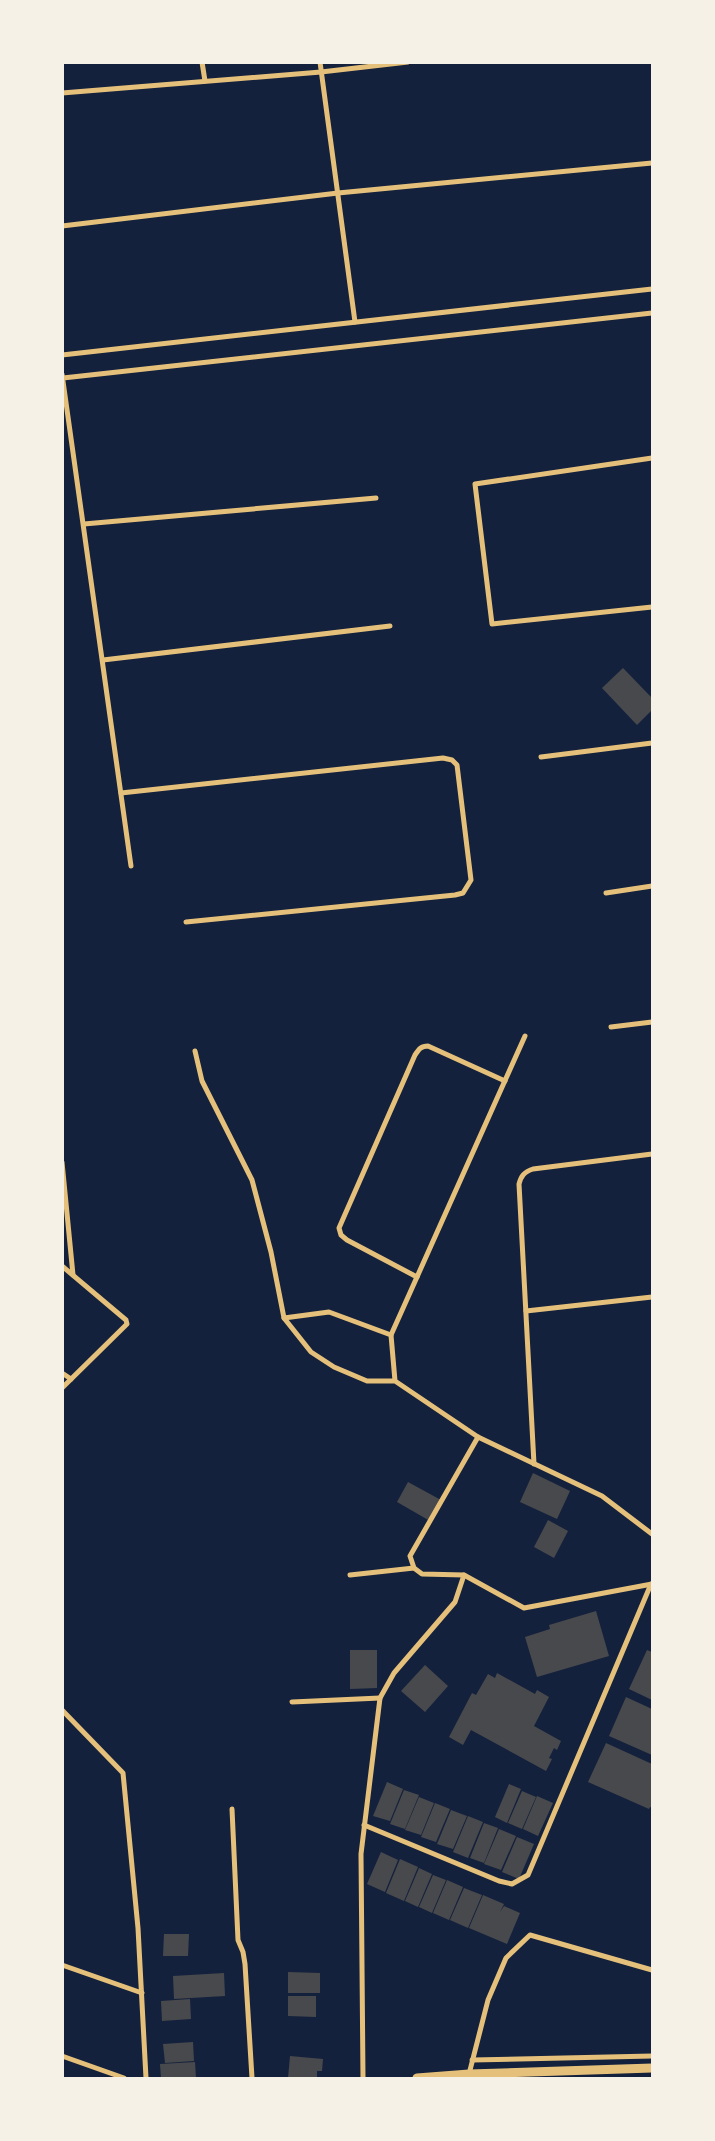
<svg xmlns="http://www.w3.org/2000/svg" width="715" height="2141" viewBox="0 0 715 2141" font-family="'Fira Sans',sans-serif">
  <style>
    .building { fill: #48494c }
    .lines { fill: none; stroke-linecap: round; stroke-linejoin: round }
    .minor { stroke: #e5c07b; stroke-width: 5 }
    .tertiary { stroke: #e5c07b; stroke-width: 9 }
  </style>
  <rect width="100%" height="100%" fill="#14213d"/>
  <g class="building">
    <path d="M623,668L652,698V710L637,725L602,688Z"/>
    <path d="M533,1473L570,1491L557,1519L520,1502Z"/>
    <path d="M408,1482L441,1500L430,1521L397,1502Z"/>
    <path d="M548,1520L568,1531L554,1558L534,1547Z"/>
    <path d="M596,1611L609,1656L537,1677L525,1637L550,1629L549,1625Z"/>
    <path d="M350,1650H377V1688L350,1689Z"/>
    <path d="M647,1650L652,1652V1700L629,1689Z"/>
    <path d="M425,1665L448,1686L425,1712L401,1691Z"/>
    <path d="M497,1673L535,1694L537,1690L549,1697L534,1726L561,1741L557,1750L554,1748L549,1758L552,1759L546,1771L471,1730L463,1745L449,1737L472,1693L476,1695L488,1674L495,1678Z"/>
    <path d="M626,1697L652,1709V1755L609,1736Z"/>
    <path d="M606,1743L652,1764V1808L650,1807L649,1809L588,1782Z"/>
    <path d="M387,1782L403,1789L390,1821L373,1816Z"/>
    <path d="M509,1784L521,1789L507,1823L495,1817Z"/>
    <path d="M404,1790L419,1795L405,1829L390,1824Z"/>
    <path d="M522,1791L536,1797L522,1829L508,1823Z"/>
    <path d="M537,1796L553,1803L538,1836L523,1829Z"/>
    <path d="M419,1797L434,1803L421,1835L405,1830Z"/>
    <path d="M435,1803L450,1809L436,1842L421,1837Z"/>
    <path d="M451,1810L467,1816L453,1849L437,1844Z"/>
    <path d="M468,1816L483,1822L468,1858L453,1852Z"/>
    <path d="M484,1823L498,1828L484,1863L470,1858Z"/>
    <path d="M499,1829L516,1836L501,1870L484,1864Z"/>
    <path d="M517,1837L534,1844L519,1879L502,1872Z"/>
    <path d="M381,1852L398,1860L385,1892L367,1884Z"/>
    <path d="M400,1859L418,1867L404,1901L386,1893Z"/>
    <path d="M419,1868L432,1874L418,1907L405,1901Z"/>
    <path d="M433,1875L446,1880L432,1913L419,1907Z"/>
    <path d="M447,1880L463,1887L449,1920L433,1913Z"/>
    <path d="M464,1888L482,1895L468,1928L450,1920Z"/>
    <path d="M483,1895L504,1904L500,1912L504,1906L520,1913L507,1944L469,1928Z"/>
    <path d="M164,1934H189L188,1956H163Z"/>
    <path d="M288,1972L320,1973V1993H288Z"/>
    <path d="M224,1973L225,1996L174,1999L173,1976Z"/>
    <path d="M288,1996H316V2017L288,2016Z"/>
    <path d="M190,1999L191,2019L162,2021L161,2001Z"/>
    <path d="M193,2042L194,2061L165,2063L163,2044Z"/>
    <path d="M290,2056L323,2059L322,2071H317V2077L288,2078Z"/>
    <path d="M195,2062L196,2078H161L160,2064Z"/>
  </g>
  <g class="lines">
    <g class="minor">
      <path d="M202,62L205,81"/>
      <path d="M320,62L355,322"/>
      <path d="M62,93L321,72L408,62"/>
      <path d="M62,226L338,193L652,163"/>
      <path d="M62,355L652,289"/>
      <path d="M62,374L131,866"/>
      <path d="M63,378L652,313"/>
      <path d="M652,458L475,484L492,624L652,607"/>
      <path d="M84,524L376,498"/>
      <path d="M103,660L390,626"/>
      <path d="M541,757L652,743"/>
      <path d="M121,793L443,758L452,760L457,765L471,880L463,893L455,895L186,922"/>
      <path d="M606,893L652,886"/>
      <path d="M611,1027L652,1022"/>
      <path d="M195,1051L202,1081L252,1180L271,1252L284,1318"/>
      <path d="M62,1162L73,1275"/>
      <path d="M62,1266L126,1320L127,1324L62,1388"/>
      <path d="M417,1277L347,1240L341,1235L339,1228L415,1055C419,1049 421,1046 428,1046L505,1081"/>
      <path d="M526,1311L652,1297"/>
      <path d="M391,1335L525,1036"/>
      <path d="M62,1373L71,1379"/>
      <path d="M395,1381L391,1335L329,1312L284,1318L311,1352L334,1367L367,1381H395L478,1437L602,1496L652,1534"/>
      <path d="M534,1464L519,1184C521,1176 524,1172 533,1169L652,1154"/>
      <path d="M350,1575L414,1568"/>
      <path d="M464,1575L524,1608L652,1584"/>
      <path d="M292,1702L380,1698"/>
      <path d="M62,1710L123,1773L138,1928L146,2078"/>
      <path d="M232,1809L238,1940L243,1952L245,1964L252,2078"/>
      <path d="M364,1825L499,1881L512,1884L528,1875L651,1584"/>
      <path d="M62,1965L142,1993"/>
      <path d="M62,2056L124,2078"/>
      <path d="M472,2060L652,2056"/>
      <path d="M363,2078L361,1854L380,1698L394,1673L455,1602L464,1575L422,1574L414,1568L410,1556L478,1437"/>
      <path d="M468,2078L488,2000L506,1958L530,1935L652,1970"/>
    </g>
    <path class="tertiary" d="M417,2078L469,2074L652,2068"/>
  </g>
  <rect width="715" height="2141" fill="none" stroke="#f6f1e7" stroke-width="128"/>
</svg>
